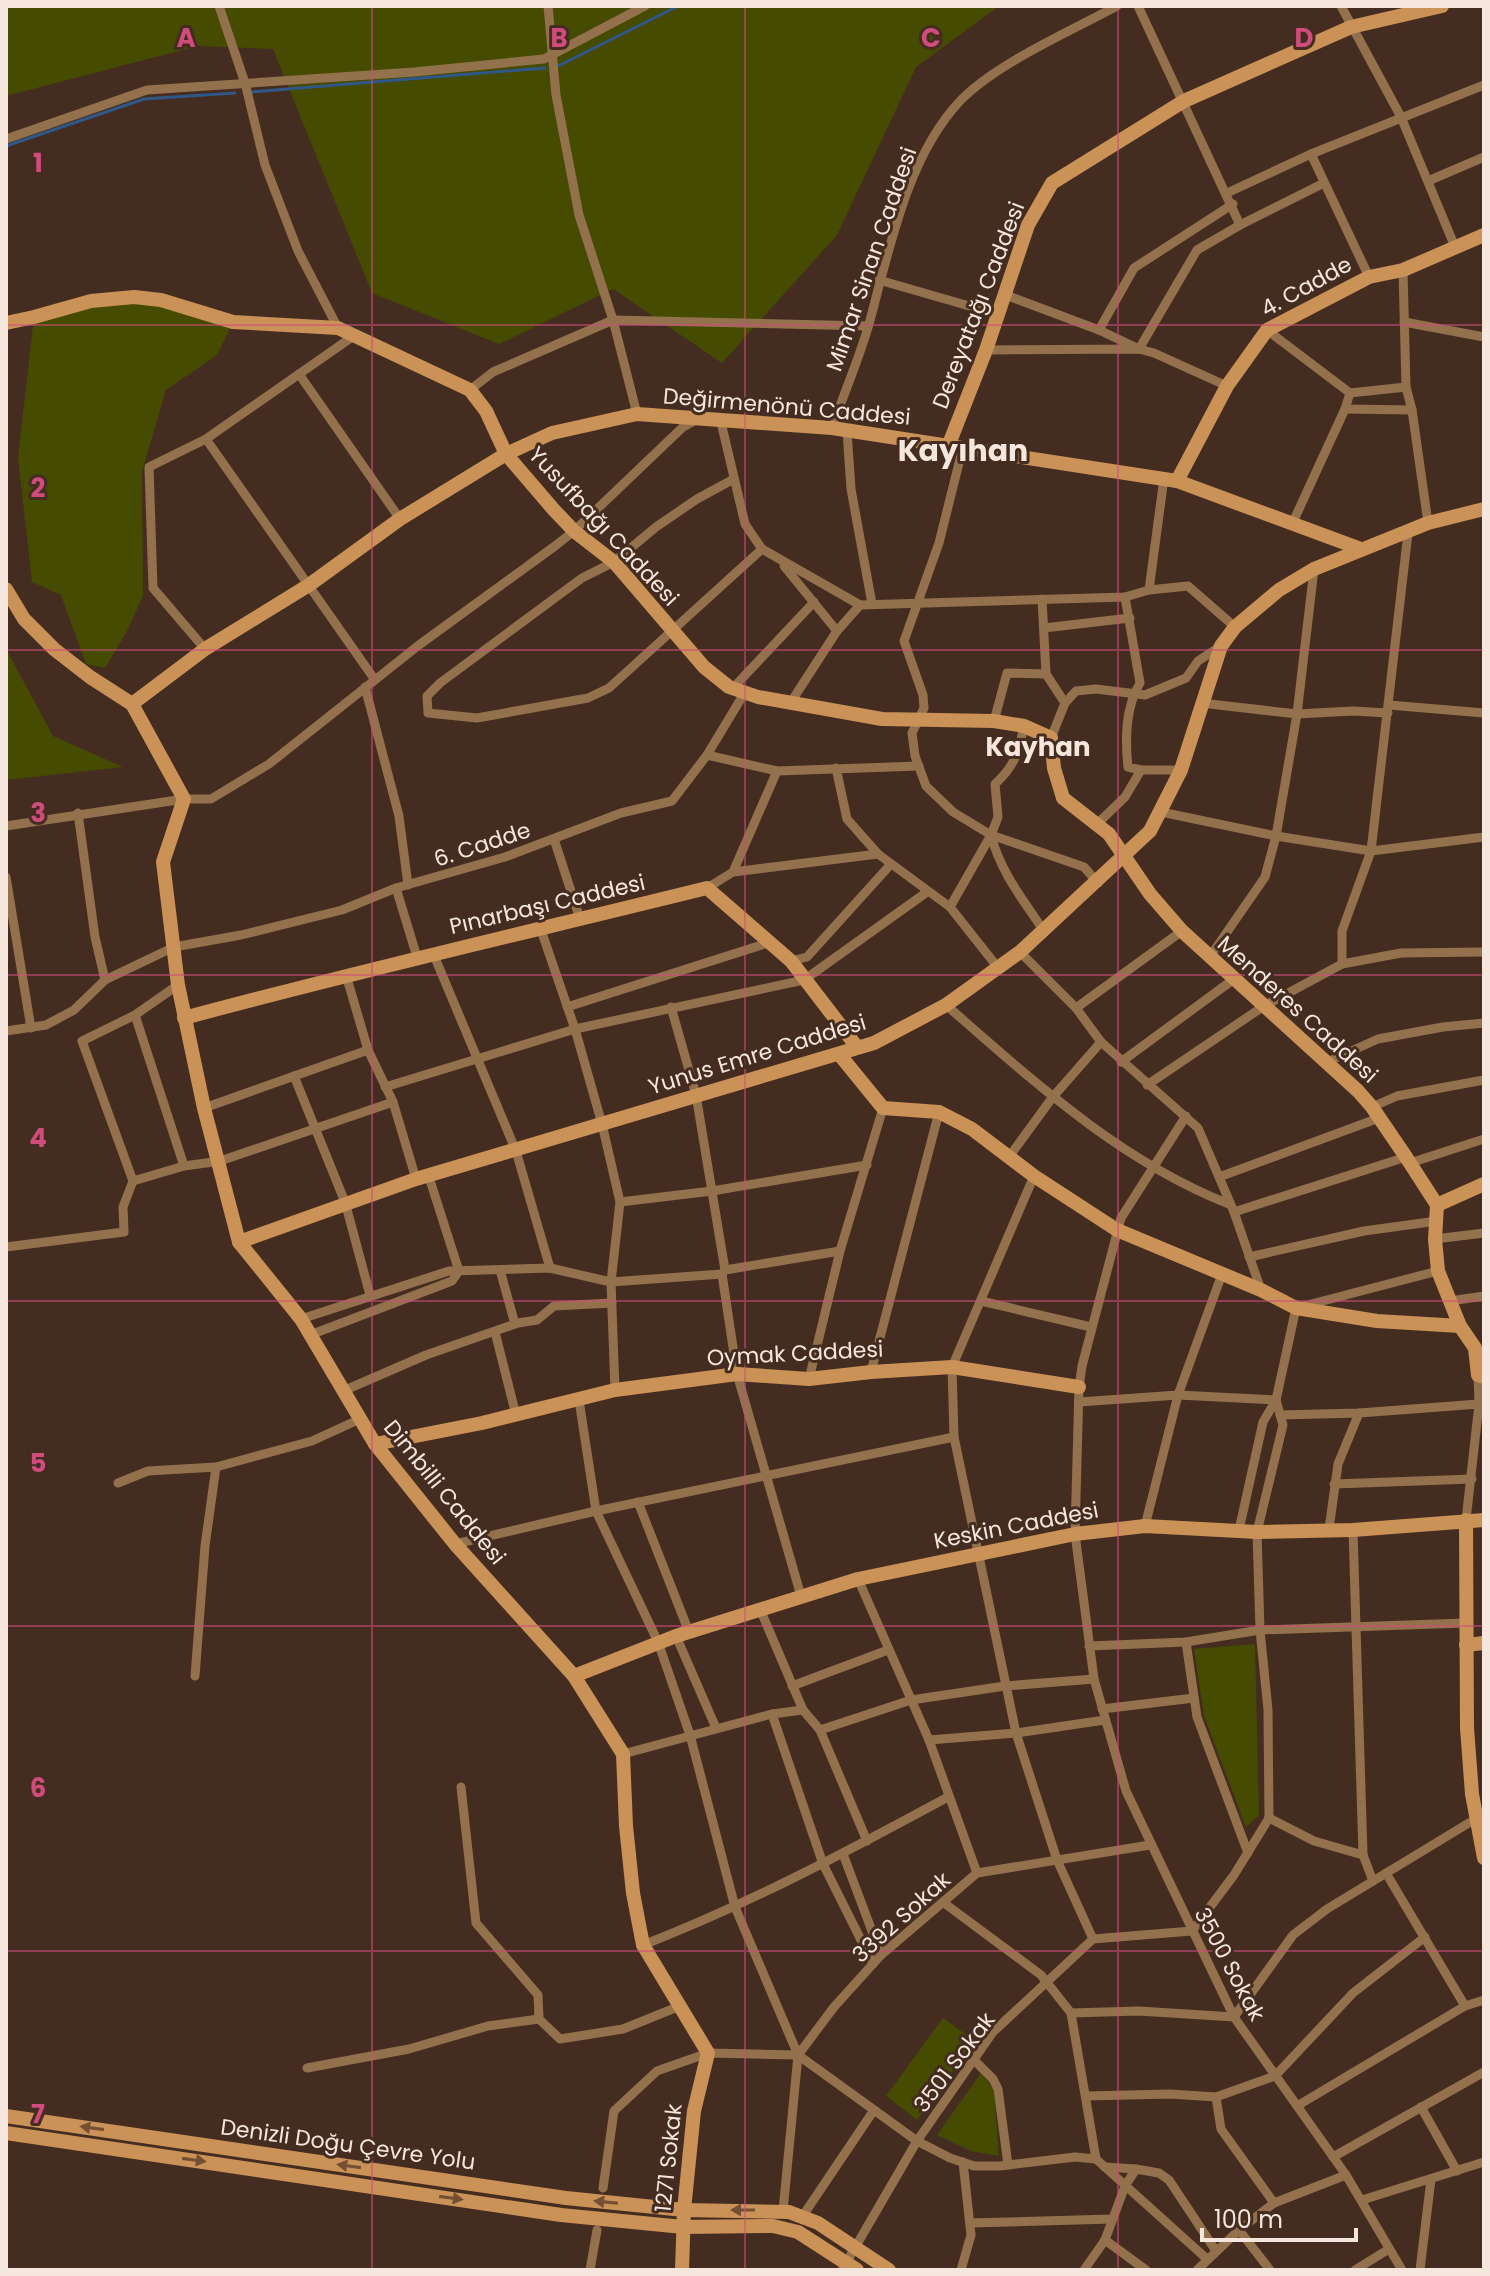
<svg xmlns="http://www.w3.org/2000/svg" width="1490" height="2276" viewBox="0 0 1490 2276" font-family="Poppins,sans-serif">
  <style>
    .green { fill: #454b00 }
    .lines { fill: none; stroke-linecap: round; stroke-linejoin: round }
    .stream { stroke: #2f5787; stroke-width: 3 }
    .street { stroke: #94714d; stroke-width: 9 }
    .secondary { stroke: #cb9257; stroke-width: 14 }
    .oneway { fill: #735033 }
    .grid { fill: none; stroke: #cf4c7c; stroke-width: 2; stroke-opacity: 0.55 }
    .labels { text-anchor: middle; stroke-width: 6; stroke-linejoin: round; paint-order: stroke }
    .street-label { font-size: 22px; fill: #f6e7de; stroke: #442d20 }
    .quarter-label { font-size: 26px; font-weight: bold; fill: #f6e7de; stroke: #442d20 }
    .district-label { font-size: 30px; font-weight: bold; fill: #f6e7de; stroke: #442d20 }
    .grid-label { font-size: 26px; text-anchor: middle; font-weight: bold; fill: #cf4c7c; stroke: #442d20; stroke-width: 6; stroke-linejoin: round; paint-order: stroke }
  </style>
  <rect width="100%" height="100%" fill="#442d20"/>
  <g class="green">
    <path d="M6,6H999L916,67L837,235L722,363L613,289L499,344L372,293L273,49L198,46L6,96Z"/>
    <path d="M134,297L233,322L217,355L166,390L142,471L143,596L127,631L105,668L86,664L61,595L32,582L18,458L34,317Z"/>
    <path d="M6,649L53,736L123,767L6,780Z"/>
    <path d="M1255,1644L1259,1815L1246,1827L1204,1716L1194,1649Z"/>
    <path d="M943,2018L975,2041L917,2120L886,2096Z"/>
    <path d="M981,2073L994,2090L999,2156L971,2151L937,2135Z"/>
  </g>
  <g class="lines">
    <g class="stream">
      <path d="M558,66L678,6"/>
      <path d="M252,92L545,68"/>
      <path d="M6,146L144,99L235,93"/>
    </g>
    <g class="street">
      <path d="M219,6L245,83L265,165L298,251L338,328"/>
      <path d="M548,6L556,95L579,215L613,320L637,414"/>
      <path d="M1138,6L1240,225"/>
      <path d="M1341,6L1401,117L1455,247"/>
      <path d="M6,139L147,90L414,72L544,59L645,6"/>
      <path d="M1311,154L1369,277"/>
      <path d="M1428,181L1484,157"/>
      <path d="M1227,193L1311,154L1484,85"/>
      <path d="M1403,270L1406,387L1412,410L1428,523"/>
      <path d="M879,280L997,314"/>
      <path d="M1003,294L1099,330L1139,349L1197,250L1240,225L1324,183"/>
      <path d="M1404,322L1484,337"/>
      <path d="M1099,330L1134,268L1233,204"/>
      <path d="M1267,330L1350,393"/>
      <path d="M986,350L1139,349L1154,353L1227,386"/>
      <path d="M299,374L400,519"/>
      <path d="M470,390L493,372L613,320L868,326"/>
      <path d="M1350,393L1406,387"/>
      <path d="M1345,409L1412,410"/>
      <path d="M720,418L745,524L762,549L860,605L1125,597L1149,590L1188,586L1235,627"/>
      <path d="M832,428C844,393 859,359 869,324C889,251 907,156 961,100C997,63 1071,31 1117,6"/>
      <path d="M847,431L851,489L872,604"/>
      <path d="M206,439L375,680"/>
      <path d="M963,447L939,543L904,641L923,695L924,708L912,733L915,756L926,786L953,812L991,835L1084,867L1098,883"/>
      <path d="M732,480L697,499L656,527L614,562L582,578L440,683L427,696L428,713L477,718L588,698L609,688L762,549"/>
      <path d="M1293,522L1345,409L1350,393"/>
      <path d="M784,566L837,631"/>
      <path d="M1149,590L1164,478"/>
      <path d="M1125,597L1140,683C1125,708 1125,739 1128,767L1141,770H1181"/>
      <path d="M1042,599L1046,674L1065,703"/>
      <path d="M1044,628L1130,618"/>
      <path d="M205,649L153,588L149,467L206,439L355,335"/>
      <path d="M365,687L399,816L408,885"/>
      <path d="M733,688L814,602"/>
      <path d="M791,702L837,631L860,605"/>
      <path d="M1201,703L1297,714L1353,711L1388,713"/>
      <path d="M1389,705L1484,713"/>
      <path d="M994,721L1007,673L1046,674"/>
      <path d="M1051,738L1065,703L1076,691L1096,689L1145,695L1186,678L1198,661L1221,646"/>
      <path d="M707,755L777,771L919,766"/>
      <path d="M836,768L847,819L878,854L950,907L999,969"/>
      <path d="M1161,812L1276,836L1371,851L1484,837"/>
      <path d="M78,813L95,937L105,980"/>
      <path d="M1097,824L1125,797L1141,770"/>
      <path d="M6,826L184,799H211L269,764L419,645L555,546L574,531L683,427L696,420"/>
      <path d="M991,835C1000,871 1023,900 1044,931"/>
      <path d="M554,839L580,919"/>
      <path d="M733,872L878,854"/>
      <path d="M6,877L31,1028"/>
      <path d="M396,888L417,957"/>
      <path d="M707,888L733,872L777,771"/>
      <path d="M950,907L991,835L998,817L995,784C1015,766 1019,751 1024,726"/>
      <path d="M541,930L575,1029L602,1124L620,1202L611,1282L615,1390"/>
      <path d="M1020,952L1076,1008L1101,1042L1198,1128L1234,1212L1261,1290"/>
      <path d="M433,953L516,1151L550,1268"/>
      <path d="M1209,958L1265,877L1276,836L1297,714L1314,569"/>
      <path d="M791,961L807,957L891,864"/>
      <path d="M1342,964V931L1371,851L1408,533"/>
      <path d="M346,975L368,1050L393,1102L416,1179"/>
      <path d="M946,1005C1033,1081 1120,1161 1229,1204"/>
      <path d="M567,1007L771,942"/>
      <path d="M671,1007L696,1095L725,1270"/>
      <path d="M1076,1008L1182,931"/>
      <path d="M135,1015L184,1166"/>
      <path d="M6,1031L46,1025L74,1010L105,980L174,947L241,935L342,910L396,888L505,857L621,813L672,801L707,755L745,692"/>
      <path d="M1121,1062L1234,979"/>
      <path d="M1327,1062L1378,1039L1443,1027L1484,1023"/>
      <path d="M294,1076L345,1202L370,1295"/>
      <path d="M1147,1085L1264,1006L1342,964L1401,953L1484,952"/>
      <path d="M385,1087L575,1029L804,980L927,892"/>
      <path d="M1372,1107L1397,1096L1484,1080"/>
      <path d="M204,1108L368,1050"/>
      <path d="M1186,1116L1121,1218L1082,1366L1079,1387L1075,1534L1094,1679L1126,1791L1234,2017L1346,2175L1402,2270"/>
      <path d="M1009,1157L1052,1098L1101,1042"/>
      <path d="M1410,1163L1484,1139"/>
      <path d="M1034,1176L952,1367L954,1437L1016,1733L1057,1860L1093,1939"/>
      <path d="M1219,1177L1379,1118"/>
      <path d="M133,1181L82,1041L135,1015L178,985"/>
      <path d="M620,1202L712,1191L867,1165"/>
      <path d="M1234,1212L1406,1157"/>
      <path d="M1435,1239L1484,1233"/>
      <path d="M6,1247L124,1232L123,1207L133,1181L184,1166L220,1161L393,1102"/>
      <path d="M1249,1257L1364,1231L1437,1221"/>
      <path d="M500,1270L515,1324"/>
      <path d="M722,1274L737,1374L801,1596"/>
      <path d="M981,1301L1091,1327"/>
      <path d="M1450,1301L1484,1296"/>
      <path d="M301,1319L449,1271L550,1268L611,1282L722,1274L725,1270L840,1251"/>
      <path d="M495,1332L516,1415"/>
      <path d="M310,1335L452,1281L459,1271L429,1177"/>
      <path d="M871,1372L939,1112"/>
      <path d="M809,1379L840,1251L883,1108"/>
      <path d="M343,1391L426,1355L518,1323L537,1320L554,1306L612,1303"/>
      <path d="M579,1400L596,1511L658,1642L690,1735L735,1907L798,2055L917,2141L950,2158L974,2166H1000L1075,2157L1096,2159"/>
      <path d="M1079,1402L1178,1395L1276,1400L1283,1425L1257,1532L1260,1630L1268,1710L1269,1818"/>
      <path d="M1280,1415L1359,1413L1479,1404"/>
      <path d="M118,1483L148,1471L216,1467L312,1441L360,1419"/>
      <path d="M1334,1484L1472,1479"/>
      <path d="M638,1502L689,1632"/>
      <path d="M1466,1520L1479,1404L1478,1375"/>
      <path d="M1145,1526L1178,1395L1222,1274"/>
      <path d="M1329,1529L1338,1464L1359,1413"/>
      <path d="M1239,1530L1263,1422L1276,1400L1296,1308L1438,1271"/>
      <path d="M1353,1530L1363,1855L1373,1881"/>
      <path d="M455,1544L596,1511L954,1437"/>
      <path d="M858,1579L929,1740L977,1873"/>
      <path d="M760,1609L803,1710L820,1730L867,1841"/>
      <path d="M676,1636L716,1728"/>
      <path d="M1186,1642L1197,1717L1248,1853"/>
      <path d="M1089,1646L1186,1642L1260,1630L1465,1623"/>
      <path d="M195,1676L205,1546L216,1467"/>
      <path d="M792,1686L888,1650"/>
      <path d="M1102,1709L1194,1698"/>
      <path d="M772,1714L823,1864L873,1964"/>
      <path d="M820,1730L911,1700L1005,1686L1094,1679"/>
      <path d="M929,1740L1016,1733L1105,1720"/>
      <path d="M623,1754L772,1714L803,1710"/>
      <path d="M461,1787L476,1923L538,1995L539,2019L560,2039L623,2029L680,2006"/>
      <path d="M1269,1818L1314,1841L1363,1855"/>
      <path d="M843,1854L881,1955"/>
      <path d="M1386,1873L1465,2006"/>
      <path d="M944,1903L1041,1975L1071,2013L1096,2159"/>
      <path d="M1192,1931L1234,1875L1269,1818"/>
      <path d="M643,1945C749,1904 848,1851 948,1797"/>
      <path d="M1071,2013L1139,2011L1234,2017"/>
      <path d="M1234,2017L1293,1935L1327,1909L1477,1818"/>
      <path d="M798,2055L834,2007L881,1955L977,1873L1150,1845"/>
      <path d="M974,2060L993,2079L998,2089L1008,2165"/>
      <path d="M307,2068L409,2049L488,2026L539,2019"/>
      <path d="M1086,2096L1170,2094L1216,2097L1275,2076L1353,1993L1425,1937"/>
      <path d="M1216,2097L1221,2129L1274,2203"/>
      <path d="M1297,2106L1465,2006L1484,2000"/>
      <path d="M1421,2107L1457,2171"/>
      <path d="M1333,2157L1484,2072"/>
      <path d="M1096,2159L1207,2259"/>
      <path d="M1105,2167L1136,2169"/>
      <path d="M603,2188L614,2111L657,2071L708,2053L798,2055"/>
      <path d="M1362,2200L1484,2162"/>
      <path d="M783,2211L798,2055"/>
      <path d="M802,2217L874,2110"/>
      <path d="M970,2223L1112,2219"/>
      <path d="M1239,2230L1270,2270"/>
      <path d="M1105,2240L1146,2270"/>
      <path d="M590,2270L597,2230"/>
      <path d="M842,2270L917,2141L993,2032L1093,1939L1192,1931"/>
      <path d="M961,2270L971,2235L963,2162"/>
      <path d="M1084,2270L1105,2240L1125,2186L1136,2169L1159,2173L1169,2180L1216,2251"/>
      <path d="M1197,2270L1239,2230L1274,2203L1346,2175"/>
      <path d="M1355,2270L1389,2249"/>
      <path d="M1420,2270L1431,2179"/>
    </g>
    <g class="secondary">
      <path d="M6,323L34,317L91,301L134,297L161,300L233,322L338,328L470,390L486,411L506,454L554,510L574,531L614,562L704,667L729,687L758,697L882,719L994,721L1024,726L1051,738L1054,768L1063,798L1109,834L1150,894L1182,931L1358,1091L1372,1107L1406,1157L1437,1205L1435,1239L1438,1271L1460,1326L1475,1348L1478,1375L1484,1377"/>
      <path d="M949,444L986,350L1028,225L1052,183L1184,101L1351,27L1442,6"/>
      <path d="M1177,481L1227,386L1267,330L1369,277L1403,270L1484,235"/>
      <path d="M6,589L24,619L54,649L90,677L132,704L184,799L163,862L178,985L204,1108L239,1242L301,1319L375,1444L455,1544L574,1676L623,1754L626,1826L633,1893L643,1945L708,2053L694,2111L684,2210L682,2270"/>
      <path d="M132,704L205,649L309,585L400,519L506,454L552,433L637,414L832,428L1177,481L1361,549"/>
      <path d="M184,1018C358,971 533,931 707,888L791,961L857,1047"/>
      <path d="M839,1054L883,1108L939,1112L972,1129L1034,1176L1117,1230L1261,1290L1296,1308L1377,1321L1460,1326"/>
      <path d="M1437,1205L1484,1184"/>
      <path d="M239,1242L416,1179L874,1043L946,1005L1020,952L1150,831L1181,770L1221,646L1235,627L1279,590L1314,569L1428,523L1484,509"/>
      <path d="M375,1444L482,1423L615,1390L737,1374L809,1379L871,1372L952,1367L1079,1387"/>
      <path d="M1466,1520L1467,1728L1472,1794L1484,1858"/>
      <path d="M1466,1645L1484,1643"/>
      <path d="M574,1676L676,1636L858,1579L1075,1534L1145,1526L1257,1532L1353,1530L1484,1520"/>
      <path d="M6,2116L566,2198L684,2210L789,2212L818,2223L889,2270"/>
      <path d="M6,2133L561,2215L683,2227L773,2226L798,2232L857,2270"/>
    </g>
  </g>
  <defs><path id="oneway-solid" d="M-6-.8H1V-3.2L6.5 0L1 3.2V.8H-6Z" transform="scale(2)"/></defs>
  <g class="oneway">
    <use href="#oneway-solid" transform="translate(92 2128) rotate(-172)"/>
    <use href="#oneway-solid" transform="translate(194 2160) rotate(8)"/>
    <use href="#oneway-solid" transform="translate(349 2166) rotate(-172)"/>
    <use href="#oneway-solid" transform="translate(451 2198) rotate(8)"/>
    <use href="#oneway-solid" transform="translate(606 2202) rotate(-174)"/>
    <use href="#oneway-solid" transform="translate(743 2210) rotate(-180)"/>
  </g>
  <path class="grid" d="M372,6V2270M745,6V2270M1118,6V2270M6,325H1484M6,650H1484M6,975H1484M6,1301H1484M6,1626H1484M6,1951H1484"/>
  <g class="labels">
    <g class="street-label">
      <text transform="translate(871 259) rotate(-71)" y="8">Mimar Sinan Caddesi</text>
      <text transform="translate(1306 286) rotate(-29)" y="8">4. Cadde</text>
      <text transform="translate(978 305) rotate(-69)" y="8">Dereyatağı Caddesi</text>
      <text transform="translate(787 406) rotate(5)" y="8">Değirmenönü Caddesi</text>
      <text transform="translate(604 526) rotate(47)" y="8">Yusufbağı Caddesi</text>
      <text transform="translate(482 844) rotate(-18)" y="8">6. Cadde</text>
      <text transform="translate(547 904) rotate(-13)" y="8">Pınarbaşı Caddesi</text>
      <text transform="translate(1298 1009) rotate(42)" y="8">Menderes Caddesi</text>
      <text transform="translate(757 1054) rotate(-17)" y="8">Yunus Emre Caddesi</text>
      <text transform="translate(795 1353) rotate(-3)" y="8">Oymak Caddesi</text>
      <text transform="translate(445 1492) rotate(51)" y="8">Dimbilli Caddesi</text>
      <text transform="translate(1016 1525) rotate(-11)" y="8">Keskin Caddesi</text>
      <text transform="translate(901 1917) rotate(-42)" y="8">3392 Sokak</text>
      <text transform="translate(1230 1964) rotate(62)" y="8">3500 Sokak</text>
      <text transform="translate(954 2062) rotate(-53)" y="8">3501 Sokak</text>
      <text transform="translate(348 2144) rotate(8)" y="8">Denizli Doğu Çevre Yolu</text>
      <text transform="translate(668 2158) rotate(-84)" y="8">1271 Sokak</text>
    </g>
    <g class="quarter-label">
      <text x="1038" y="756">Kayhan</text>
    </g>
    <g class="district-label">
      <text x="963" y="461">Kayıhan</text>
    </g>
  </g>
  <g class="grid-label">
    <text x="186" y="47">A</text>
    <text x="559" y="47">B</text>
    <text x="931" y="47">C</text>
    <text x="1304" y="47">D</text>
    <text x="38" y="172">1</text>
    <text x="38" y="497">2</text>
    <text x="38" y="822">3</text>
    <text x="38" y="1147">4</text>
    <text x="38" y="1472">5</text>
    <text x="38" y="1797">6</text>
    <text x="38" y="2123">7</text>
  </g>
  <rect width="1490" height="2276" fill="none" stroke="#f6e7de" stroke-width="16"/>
  <path d="M1202 2228v12h154v-12" fill="none" stroke="#f6e7de" stroke-width="4"/>
  <text x="1214" y="2228" font-size="24" fill="#f6e7de" stroke="#442d20" stroke-width="6" paint-order="stroke">100 m</text>
</svg>
